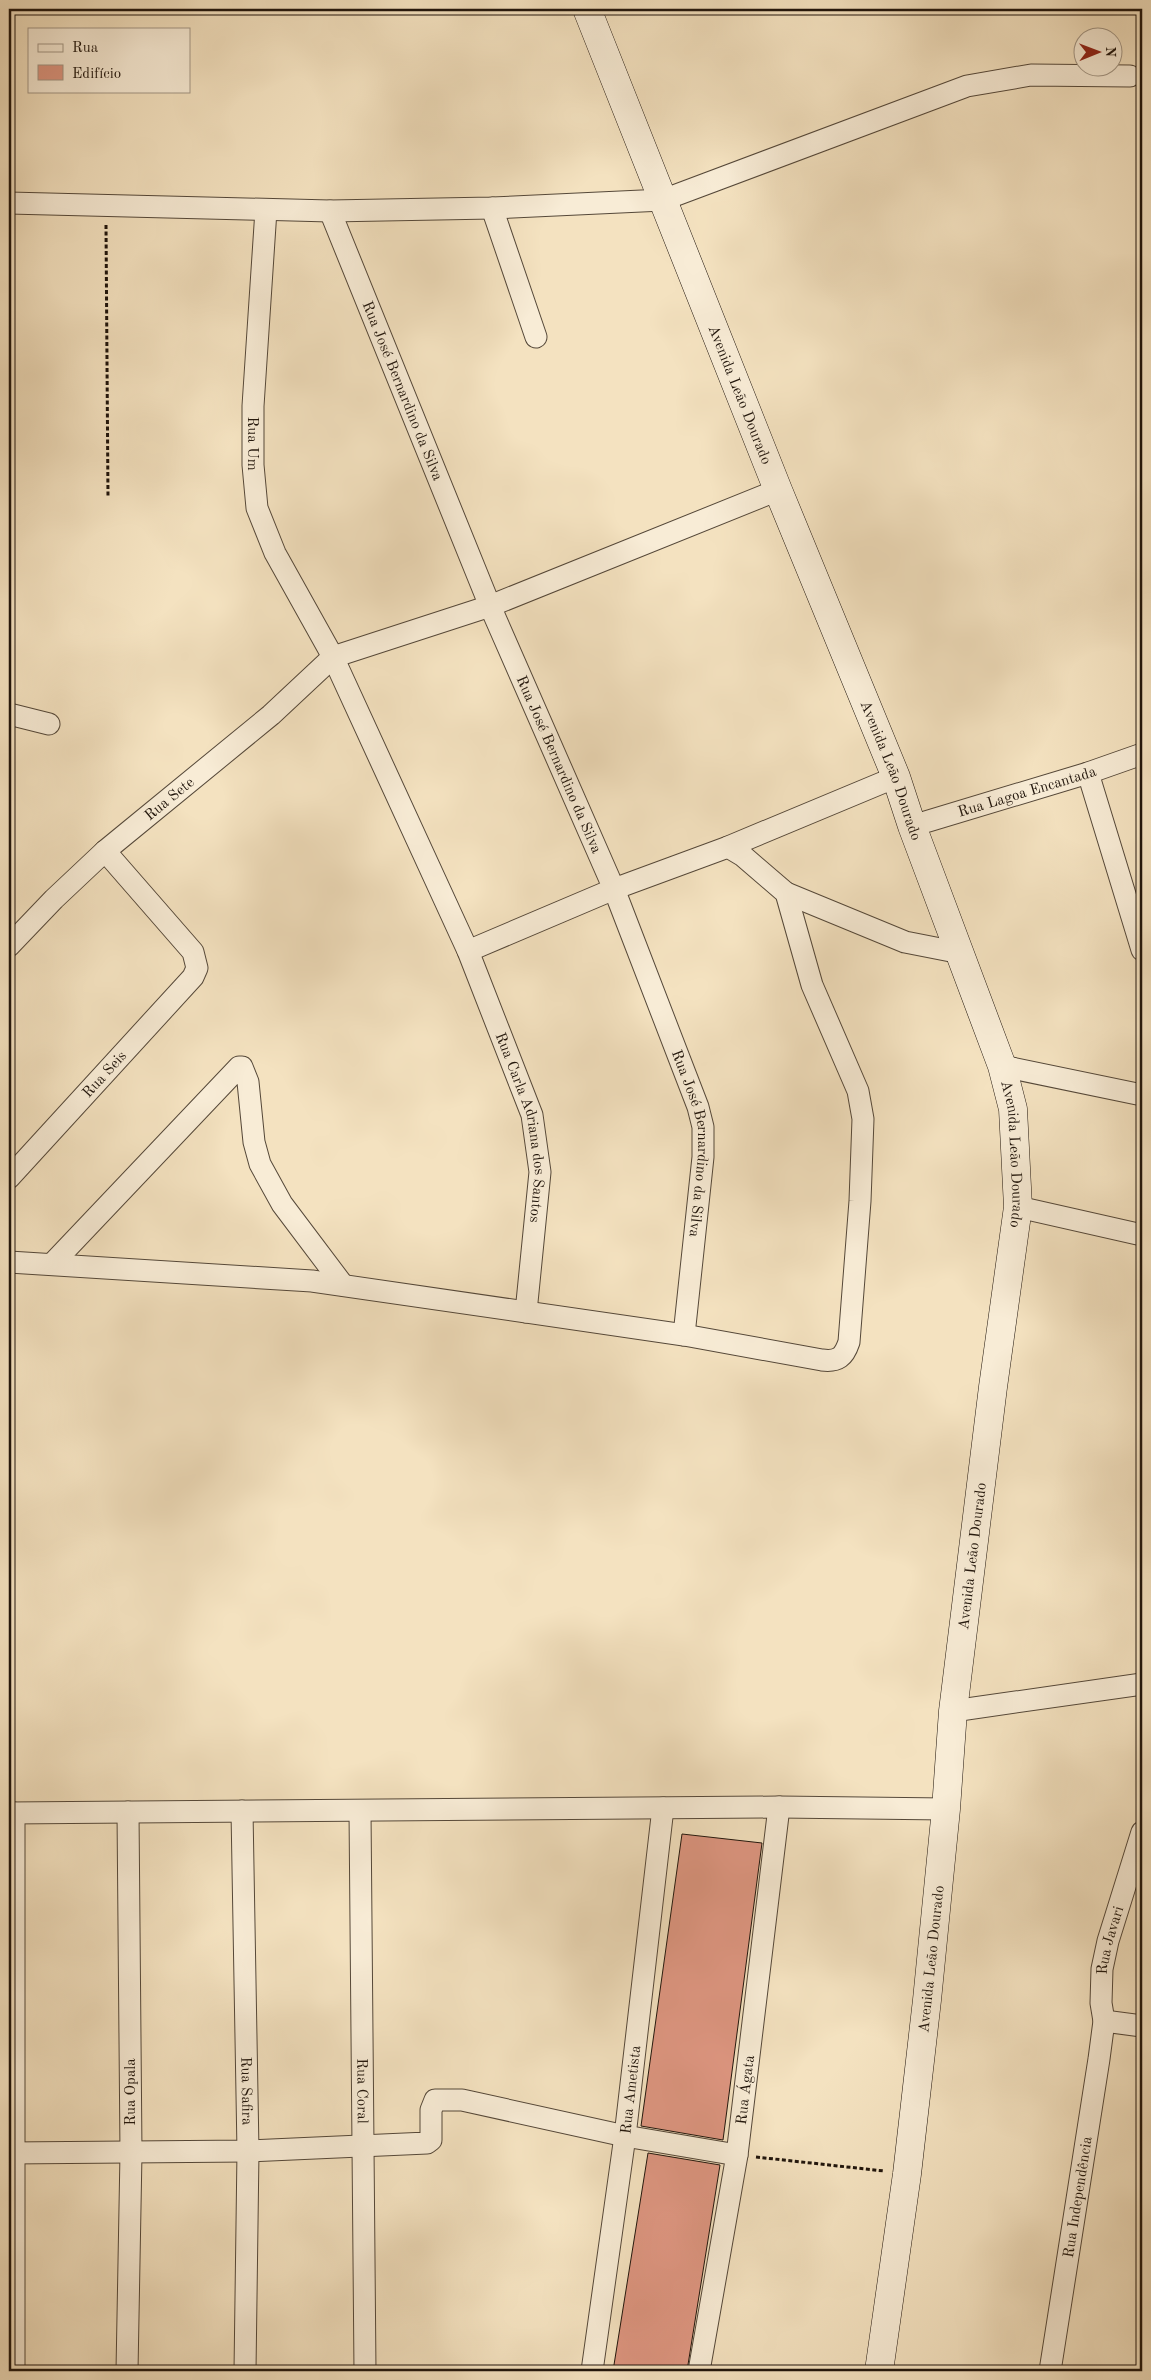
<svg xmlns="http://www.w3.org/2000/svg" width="1151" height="2380" viewBox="0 0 1151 2380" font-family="'Old Standard TT',serif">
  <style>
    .building { fill: #de9681; stroke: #20150c }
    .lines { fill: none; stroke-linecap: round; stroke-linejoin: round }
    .street-casing { stroke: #554839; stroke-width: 23 }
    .secondary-casing { stroke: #20150c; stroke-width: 29 }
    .path { stroke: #20150c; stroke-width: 3; stroke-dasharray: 4 2.5; stroke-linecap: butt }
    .street { stroke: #f8ecd6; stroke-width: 21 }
    .secondary { stroke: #f8ecd6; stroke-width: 28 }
    .labels { text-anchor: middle; stroke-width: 4; stroke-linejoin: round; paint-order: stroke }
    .street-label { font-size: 15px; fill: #20150c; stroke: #f8ecd6 }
  </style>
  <rect width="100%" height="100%" fill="#f4e2c0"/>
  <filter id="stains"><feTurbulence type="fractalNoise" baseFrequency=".004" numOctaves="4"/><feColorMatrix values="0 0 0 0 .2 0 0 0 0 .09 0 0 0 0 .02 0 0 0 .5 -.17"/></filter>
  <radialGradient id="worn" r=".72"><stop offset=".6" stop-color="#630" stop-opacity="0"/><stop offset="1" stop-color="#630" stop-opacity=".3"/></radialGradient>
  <g class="building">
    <path d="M682,1834L762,1843L723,2140L641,2126Z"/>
    <path d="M648,2153L720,2165L687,2371H613Z"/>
  </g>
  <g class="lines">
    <defs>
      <g id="street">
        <path d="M9,203L330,211L492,208L663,200L967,86L1031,75L1130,76"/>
        <path d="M492,208L536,337"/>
        <path id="s1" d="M266,210L253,406V465L257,508L275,553L333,657L468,951L532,1115L540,1172L526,1312"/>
        <path id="s2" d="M330,211L490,606L614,889L698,1107L703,1127V1157L684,1335"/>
        <path d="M9,714L49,724"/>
        <path d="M1088,773L1142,950"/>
        <path id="s3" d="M912,826L1088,773L1142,754"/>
        <path d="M728,847L896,777"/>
        <path d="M786,893L905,942L961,953"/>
        <path id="s4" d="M9,946L54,899L105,851L271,715L333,657L490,606L778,490"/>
        <path d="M1002,1066L1142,1095"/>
        <path id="s5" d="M9,1178L193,977L197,968L193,952L105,851"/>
        <path d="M1018,1207L1142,1235"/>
        <path d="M9,1262L312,1281L684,1335L822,1360C838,1362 844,1357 849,1342L860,1201L863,1119L858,1091L812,985L786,893L743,856L728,847L614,889L468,951"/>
        <path d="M52,1264L239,1067H242L248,1082L254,1142L260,1164L282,1204L343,1285"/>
        <path d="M953,1711L1142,1684"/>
        <path id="s6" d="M242,1811L248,2151L245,2371"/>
        <path id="s7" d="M360,1811L365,2371"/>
        <path d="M9,1813L779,1807L946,1809"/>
        <path d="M1104,2021L1142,2026"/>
        <path d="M9,2153L248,2151L427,2143L431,2140V2110L435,2100H462L625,2136L737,2155"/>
        <path d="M14,2371V1813"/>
        <path d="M127,2371L131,2153L128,1812"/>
        <path id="s8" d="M592,2371L625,2136L663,1808"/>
        <path id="s9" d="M699,2371L737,2155L779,1807"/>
        <path id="s10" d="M1050,2371L1099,2059L1104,2021L1101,2003L1102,1969L1108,1941L1142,1832"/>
      </g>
      <g id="secondary">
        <path id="s11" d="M587,9L778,490L896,777L912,826L1002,1066L1013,1109L1018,1207L993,1387L953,1711L946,1809L927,2000L907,2174L879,2371"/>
      </g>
    </defs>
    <use href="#street" class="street-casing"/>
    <use href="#secondary" class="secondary-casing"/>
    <g class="path">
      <path d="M106,225L108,498"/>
      <path d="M756,2157L884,2171"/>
    </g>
    <use href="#street" class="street"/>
    <use href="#secondary" class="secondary"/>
  </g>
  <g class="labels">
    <g class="street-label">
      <text dy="5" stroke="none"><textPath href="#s2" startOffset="194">Rua José Bernardino da Silva</textPath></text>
      <text dy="5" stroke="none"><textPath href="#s11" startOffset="415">Avenida Leão Dourado</textPath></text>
      <text dy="5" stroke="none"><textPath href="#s1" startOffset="234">Rua Um</textPath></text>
      <text dy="5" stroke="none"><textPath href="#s2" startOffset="599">Rua José Bernardino da Silva</textPath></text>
      <text dy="5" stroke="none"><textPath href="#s11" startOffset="820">Avenida Leão Dourado</textPath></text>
      <text dy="5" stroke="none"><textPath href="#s3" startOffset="120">Rua Lagoa Encantada</textPath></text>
      <text dy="5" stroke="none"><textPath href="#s4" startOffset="218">Rua Sete</textPath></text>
      <text dy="5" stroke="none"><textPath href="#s5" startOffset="141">Rua Seis</textPath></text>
      <text dy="5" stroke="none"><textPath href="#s1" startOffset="976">Rua Carla Adriana dos Santos</textPath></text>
      <text dy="5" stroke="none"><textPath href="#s2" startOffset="1004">Rua José Bernardino da Silva</textPath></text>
      <text dy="5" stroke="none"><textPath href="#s11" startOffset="1225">Avenida Leão Dourado</textPath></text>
      <text transform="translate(972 1556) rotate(-83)" y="5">Avenida Leão Dourado</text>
      <text dy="5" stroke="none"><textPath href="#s10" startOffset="436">Rua Javari</textPath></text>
      <text transform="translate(931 1959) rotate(-84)" y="5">Avenida Leão Dourado</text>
      <text dy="5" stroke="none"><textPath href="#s8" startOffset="284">Rua Ametista</textPath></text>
      <text dy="5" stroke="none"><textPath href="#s9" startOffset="285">Rua Ágata</textPath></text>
      <text dy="5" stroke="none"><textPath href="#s6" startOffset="280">Rua Safira</textPath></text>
      <text dy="5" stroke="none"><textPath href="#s7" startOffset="280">Rua Coral</textPath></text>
      <text transform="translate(130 2092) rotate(-90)" y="5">Rua Opala</text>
      <text dy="5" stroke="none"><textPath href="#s10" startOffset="176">Rua Independência</textPath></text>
    </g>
  </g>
  <rect width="1151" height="2380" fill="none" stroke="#f4e2c0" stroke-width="30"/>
  <rect x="10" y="10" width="1131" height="2360" fill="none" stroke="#20150c" stroke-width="2.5"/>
  <rect x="15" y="15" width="1121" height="2350" fill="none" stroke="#20150c"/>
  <rect x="28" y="28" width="162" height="65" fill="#f8ecd6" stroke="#a29685"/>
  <rect x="38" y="44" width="25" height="8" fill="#f8ecd6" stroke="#a29685"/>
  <text x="72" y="52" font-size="15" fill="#20150c">Rua</text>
  <rect x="38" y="65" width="25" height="15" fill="#de9681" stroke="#a29685"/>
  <text x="72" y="78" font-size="15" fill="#20150c">Edifício</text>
  <g transform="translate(1098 52) rotate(89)"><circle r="24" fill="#f8ecd6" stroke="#a29685"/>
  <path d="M0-4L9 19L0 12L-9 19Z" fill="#8f2418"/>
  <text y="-8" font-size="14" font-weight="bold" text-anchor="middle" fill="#20150c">N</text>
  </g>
  <rect width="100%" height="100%" filter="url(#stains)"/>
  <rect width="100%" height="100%" fill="url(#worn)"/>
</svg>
